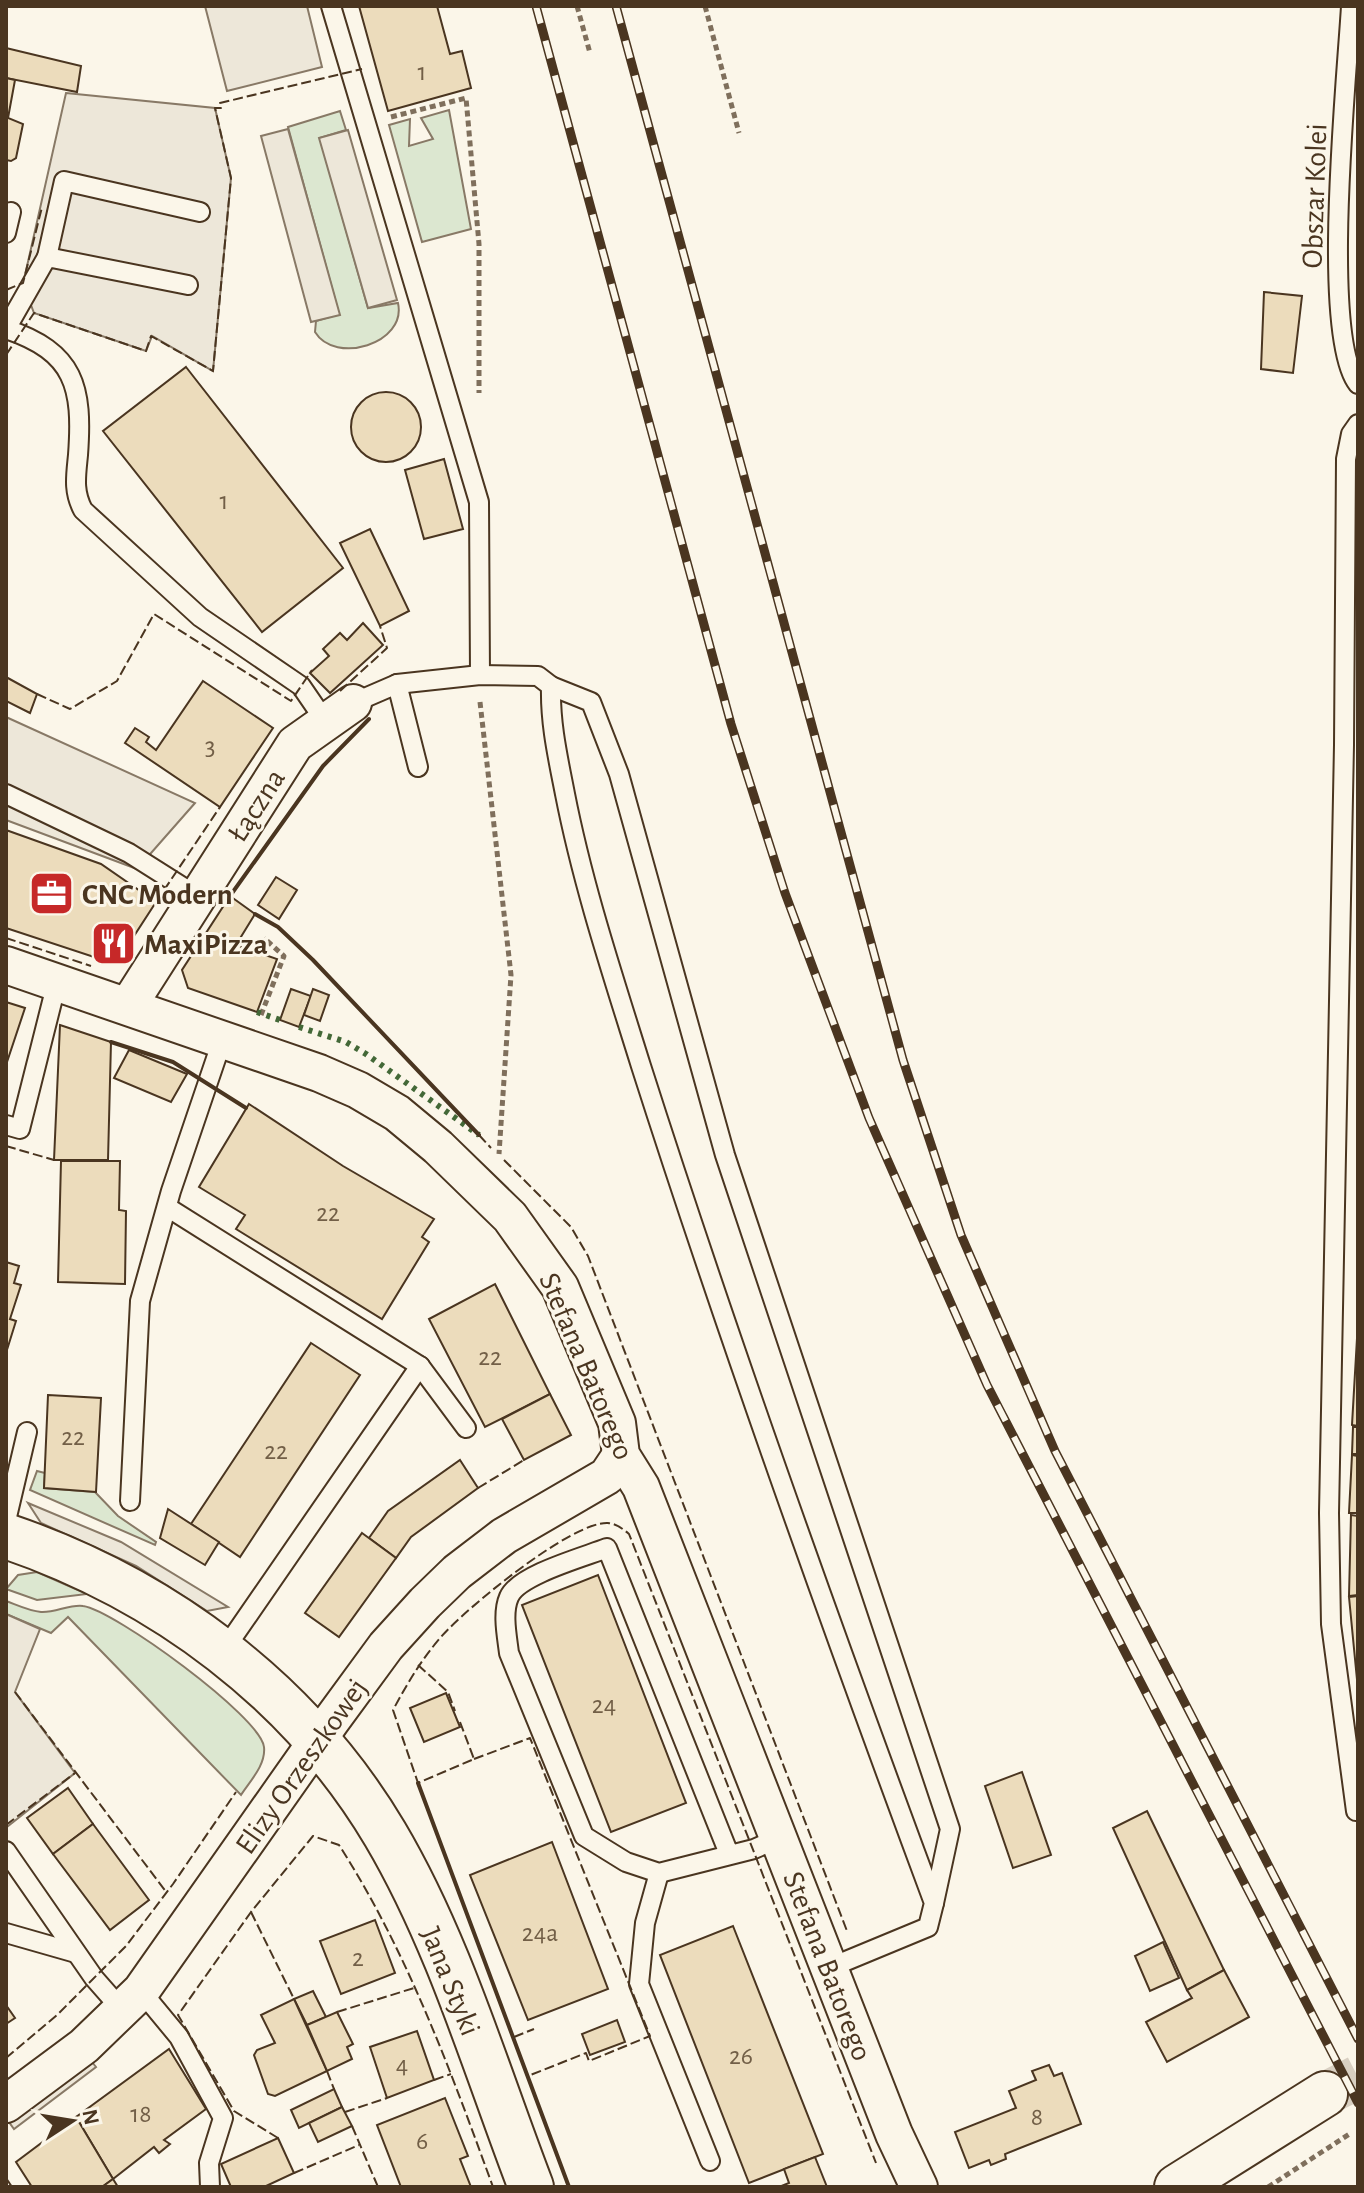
<svg xmlns="http://www.w3.org/2000/svg" width="1364" height="2193" viewBox="0 0 1364 2193" font-family="'Alegreya Sans',sans-serif">
  <style>
    .green { fill: #dce7d0; stroke: #887966; stroke-width: 2 }
    .parking { fill: #ede7d9; stroke: #887966; stroke-width: 2 }
    .building { fill: #ecdcbc; stroke: #4a3520; stroke-width: 2 }
    .lines { fill: none; stroke-linecap: round; stroke-linejoin: round }
    .secondary-tunnel { stroke: #d8cfc1; stroke-width: 44; stroke-dasharray: 44 22; stroke-linecap: butt }
    .lane-casing { stroke: #4a3520; stroke-width: 22 }
    .street-casing { stroke: #4a3520; stroke-width: 40 }
    .secondary-casing { stroke: #4a3520; stroke-width: 48 }
    .path { stroke: #7f6f5c; stroke-width: 5; stroke-dasharray: 6 4; stroke-linecap: butt }
    .lane { stroke: #fbf6e9; stroke-width: 18 }
    .street { stroke: #fbf6e9; stroke-width: 36 }
    .secondary { stroke: #fbf6e9; stroke-width: 44 }
    .rail-casing { stroke: #4a3520; stroke-width: 9 }
    .rail { stroke: #fbf6e9; stroke-width: 6; stroke-dasharray: 18; stroke-linecap: butt }
    .hedge { stroke: #436837; stroke-width: 6; stroke-dasharray: 4 6; stroke-linecap: butt }
    .fence { stroke: #4a3520; stroke-width: 2; stroke-dasharray: 10 4; stroke-linecap: butt }
    .wall { stroke: #4a3520; stroke-width: 4 }
    .labels { text-anchor: middle; stroke-width: 6; stroke-linejoin: round; paint-order: stroke }
    .number-label { font-size: 26px; fill: #725f47 }
    .street-label { font-size: 30px; fill: #4a3520; stroke: #fbf6e9 }
    .poi-label { font-size: 30px; font-weight: bold; fill: #4a3520; stroke: #fbf6e9; text-anchor: start }
  </style>
  <rect width="100%" height="100%" fill="#fbf6e9"/>
  <g class="green">
    <path d="M449,110L471,229L422,242L389,125L410,119L409,146L433,139L421,118Z"/>
    <path d="M340,111L346,130L320,138L368,308L398,303C407,344 335,365 315,332L316,321L339,314L288,127Z"/>
    <path d="M37,1471L45,1473L44,1488L95,1492L118,1516L156,1542L155,1545L30,1490Z"/>
    <path d="M37,1572L87,1594L37,1600L6,1589L18,1575Z"/>
    <path d="M6,1601C17,1605 29,1611 41,1612C55,1613 70,1604 83,1606C114,1610 261,1717 264,1747C266,1765 250,1781 241,1795L68,1617L51,1633L6,1614Z"/>
  </g>
  <g class="parking">
    <path d="M205,6H307L322,67L227,91Z"/>
    <path d="M66,93L215,108L231,178L213,371L152,336L146,351L34,313L23,284Z"/>
    <path d="M288,129L340,315L311,322L261,136Z"/>
    <path d="M348,130L397,300L368,308L319,138Z"/>
    <path d="M6,717L195,803L137,869L6,820Z"/>
    <path d="M28,1503L121,1542L228,1607L207,1611L136,1566L41,1523Z"/>
    <path d="M6,1614L40,1629L15,1692L75,1773L7,1827Z"/>
    <path d="M88,2057L96,2067L14,2129L6,2118Z"/>
  </g>
  <g class="building">
    <path d="M359,6H437L450,54L462,51L471,88L388,111Z"/>
    <path d="M6,48L81,66L77,92L6,78Z"/>
    <path d="M6,78L15,80L8,118L23,124L16,158L11,161L6,160Z"/>
    <path d="M1264,292L1302,296L1293,373L1261,369Z"/>
    <path d="M186,367L343,568L262,632L103,431Z"/>
    <circle cx="386" cy="427" r="35"/>
    <path d="M444,459L463,529L424,539L405,470Z"/>
    <path d="M370,529L409,611L380,626L340,543Z"/>
    <path d="M363,623L383,645L330,693L310,673L329,656L323,649L340,633L347,640Z"/>
    <path d="M6,677L37,694L30,713L6,701Z"/>
    <path d="M203,681L273,728L220,807L125,743L135,728L149,737L146,742L156,750Z"/>
    <path d="M6,830L101,864L156,902L121,956L103,960L6,928Z"/>
    <path d="M276,877L297,890L279,919L258,905Z"/>
    <path d="M230,896L255,914L236,945L277,959L257,1012L188,988L182,970Z"/>
    <path d="M291,989L311,996L299,1027L280,1020Z"/>
    <path d="M313,989L329,995L320,1021L304,1015Z"/>
    <path d="M6,1002L25,1008L6,1065Z"/>
    <path d="M60,1025L111,1042L108,1160H54Z"/>
    <path d="M129,1050L187,1074L171,1102L114,1078Z"/>
    <path d="M249,1104L343,1166L434,1219L422,1237L429,1242L382,1319L236,1229L245,1215L199,1187Z"/>
    <path d="M61,1161H120L119,1210L126,1211L125,1284L58,1282Z"/>
    <path d="M6,1262L19,1266L14,1283L21,1285L10,1319L16,1321L6,1353Z"/>
    <path d="M495,1284L550,1394L485,1427L429,1319Z"/>
    <path d="M1358,1321V1426L1352,1425Z"/>
    <path d="M311,1343L360,1375L240,1557L191,1524Z"/>
    <path d="M550,1394L571,1435L524,1460L502,1419Z"/>
    <path d="M48,1395L101,1398L96,1492L44,1488Z"/>
    <path d="M1353,1427H1358V1454H1352Z"/>
    <path d="M1352,1455L1358,1456V1513H1349Z"/>
    <path d="M460,1460L478,1488L411,1537L396,1558L369,1538L388,1511Z"/>
    <path d="M168,1509L219,1542L205,1565L160,1538Z"/>
    <path d="M1351,1515L1358,1516V1595L1349,1596Z"/>
    <path d="M362,1533L396,1558L339,1637L305,1613Z"/>
    <path d="M598,1575L686,1803L611,1832L522,1605Z"/>
    <path d="M1358,1596V1690L1349,1597Z"/>
    <path d="M446,1693L460,1727L424,1742L410,1708Z"/>
    <path d="M1022,1772L1051,1855L1013,1868L985,1786Z"/>
    <path d="M68,1788L93,1824L53,1854L27,1818Z"/>
    <path d="M1147,1811L1224,1970L1187,1990L1113,1828Z"/>
    <path d="M93,1824L149,1900L110,1930L53,1854Z"/>
    <path d="M552,1842L608,1989L528,2020L470,1875Z"/>
    <path d="M375,1920L395,1973L341,1994L320,1941Z"/>
    <path d="M733,1926L823,2154L749,2183L660,1955Z"/>
    <path d="M1163,1942L1179,1978L1150,1991L1135,1956Z"/>
    <path d="M1224,1970L1249,2017L1167,2062L1146,2022L1192,1998L1187,1990Z"/>
    <path d="M313,1991L326,2017L307,2025L294,1999Z"/>
    <path d="M294,1999L327,2071L275,2096L268,2094L254,2055L257,2050L275,2043L261,2015Z"/>
    <path d="M6,2005L15,2018L6,2024Z"/>
    <path d="M337,2012L353,2044L347,2047L352,2059L327,2071L307,2025Z"/>
    <path d="M617,2020L625,2042L590,2055L582,2034Z"/>
    <path d="M417,2031L434,2080L387,2098L370,2047Z"/>
    <path d="M169,2049L206,2109L164,2140L170,2144L159,2153L154,2147L113,2179L76,2117Z"/>
    <path d="M1049,2065L1054,2076L1062,2073L1081,2124L1005,2154L1006,2159L991,2165L989,2160L969,2168L955,2132L1016,2108L1009,2091L1036,2080L1032,2071Z"/>
    <path d="M334,2089L342,2107L299,2128L291,2110Z"/>
    <path d="M445,2098L468,2156L460,2159L471,2187H401L377,2125Z"/>
    <path d="M342,2107L352,2126L318,2142L309,2123Z"/>
    <path d="M76,2117L113,2179L102,2187H32L16,2162Z"/>
    <path d="M278,2138L294,2173L264,2187H231L221,2164Z"/>
    <path d="M815,2157L827,2187H779L789,2183L784,2169Z"/>
    <path d="M113,2179L118,2187H102Z"/>
  </g>
  <g class="lines">
    <path class="secondary-tunnel" d="M1325,2094L1358,2077"/>
    <defs>
      <g id="lane">
        <path d="M331,6L479,502L480,675"/>
        <path d="M1351,6C1347,77 1320,337 1358,384"/>
        <path d="M6,233L11,212"/>
        <path d="M47,257L64,181L200,212"/>
        <path d="M6,329C75,352 83,387 78,455C76,476 73,491 83,510L200,617L301,686L325,721"/>
        <path d="M6,329L47,257L188,285"/>
        <path d="M397,684L418,767"/>
        <path d="M551,686L591,702L619,774L725,1155L950,1829L934,1903"/>
        <path d="M353,703L397,684L480,675L538,676L551,686C550,724 558,758 565,794C583,886 613,976 641,1066C731,1348 831,1626 934,1903L928,1927L829,1968"/>
        <path d="M6,794L129,853L197,896"/>
        <path d="M6,1125L20,1129L57,982"/>
        <path d="M167,1207L420,1366L466,1428"/>
        <path d="M130,1501L140,1301L171,1191L223,1038"/>
        <path d="M6,1521L27,1432"/>
        <path d="M224,1650L420,1366"/>
        <path d="M1356,1811L1331,1624L1329,1513L1344,745L1346,459L1351,434L1358,424"/>
        <path d="M6,1851L94,1978L123,2011"/>
        <path d="M729,1854L607,1548C584,1557 518,1575 509,1597C502,1613 507,1636 509,1653L584,1836L626,1862L659,1873L754,1849L779,1838"/>
        <path d="M659,1873L645,1923L639,1984L710,2161"/>
        <path d="M6,1933L76,1953"/>
        <path d="M141,1991L179,2037L223,2118L209,2163L210,2187"/>
      </g>
      <g id="street">
        <path d="M6,965L319,1073L358,1090L397,1113L438,1147L510,1217L560,1287L617,1423L621,1455L641,1487L894,2134L919,2187"/>
        <path d="M128,1006L295,744L353,703"/>
        <path d="M6,2104L84,2046L141,1991L331,1721L386,1646L425,1603L457,1572L504,1536L607,1476L621,1455"/>
      </g>
      <g id="secondary">
        <path d="M6,1536C162,1589 300,1691 385,1834C449,1942 486,2070 531,2187"/>
        <path d="M1177,2187L1325,2094"/>
      </g>
    </defs>
    <use href="#lane" class="lane-casing"/>
    <use href="#street" class="street-casing"/>
    <use href="#secondary" class="secondary-casing"/>
    <g class="path">
      <path d="M577,6L590,53"/>
      <path d="M705,6L739,133"/>
      <path d="M391,117L466,98L479,244V393"/>
      <path d="M480,702L511,975L499,1154"/>
      <path d="M261,1015L284,956L264,938"/>
      <path d="M1268,2187L1351,2133"/>
    </g>
    <use href="#lane" class="lane"/>
    <use href="#street" class="street"/>
    <use href="#secondary" class="secondary"/>
    <defs>
      <g id="rail">
        <path d="M536,6L731,724L785,893L869,1118L987,1385L1358,2103"/>
        <path d="M616,6L903,1060L961,1235L1055,1451L1358,2039"/>
      </g>
    </defs>
    <use href="#rail" class="rail-casing"/>
    <use href="#rail" class="rail"/>
    <g class="hedge">
      <path d="M257,1012L280,1020"/>
      <path d="M299,1027L346,1042L366,1054L479,1135"/>
    </g>
    <g class="fence">
      <path d="M6,290L23,283L42,207"/>
      <path d="M6,355L34,313L146,351L151,336L213,371L231,178L215,108H221L220,103L362,69"/>
      <path d="M340,691L387,648L380,626"/>
      <path d="M37,694L70,709L117,681L154,614L291,701L312,670"/>
      <path d="M156,902L220,807"/>
      <path d="M6,938L91,966"/>
      <path d="M479,1135L491,1148"/>
      <path d="M6,1146L54,1160"/>
      <path d="M504,1160L571,1227L588,1256L847,1931"/>
      <path d="M478,1488L524,1460"/>
      <path d="M418,1665L448,1692L455,1711"/>
      <path d="M15,1692L167,1893"/>
      <path d="M460,1722L474,1759L418,1783L393,1710C407,1684 421,1660 441,1637C465,1609 572,1521 608,1523C617,1524 623,1529 629,1534L876,2163"/>
      <path d="M474,1759L530,1738L650,2036L589,2061L586,2053L528,2076"/>
      <path d="M6,1825L75,1773"/>
      <path d="M251,1912L294,1999"/>
      <path d="M337,2012L414,1988"/>
      <path d="M514,2037L534,2029"/>
      <path d="M6,2058L57,2015L126,1946L173,1884L236,1792"/>
      <path d="M327,2071L334,2089"/>
      <path d="M434,2080L451,2074"/>
      <path d="M345,2112L387,2098"/>
      <path d="M352,2126L378,2187"/>
      <path d="M278,2138L234,2111L178,2015L251,1912L313,1836L339,1845C407,1951 450,2069 493,2187"/>
      <path d="M294,2173L359,2145"/>
      <path d="M6,2178L12,2187"/>
    </g>
    <g class="wall">
      <path d="M230,896L323,766L369,719"/>
      <path d="M255,914L278,927L313,960L479,1135"/>
      <path d="M111,1042L173,1062L246,1108"/>
      <path d="M418,1783L569,2187"/>
    </g>
  </g>
  <defs>
    <symbol id="office-square" viewBox="-11 -11 22 22"><rect x="-9" y="-9" width="18" height="18" rx="4" fill="#c62828" stroke="#fbf6e9"/><path d="M-6-3h4V-5.5h4V-3h4V5H-6ZM-1-4.5V-3h2v-1.5ZM-6 0V1H6V0Z" fill="#fff"/></symbol>
    <symbol id="restaurant-square" viewBox="-11 -11 22 22"><rect x="-9" y="-9" width="18" height="18" rx="4" fill="#c62828" stroke="#fbf6e9"/><path d="M-5-6h1v4h1v-4h1v4h1v-4h1v5L-1.5 .5V6h-2V.5L-5-1ZM5-6V6H3V1.5H1.5Q1.5-4 5-6Z" fill="#fff"/></symbol>
  </defs>
  <g fill-rule="evenodd">
    <use href="#office-square" x="26" y="868" width="51" height="51"/>
    <use href="#restaurant-square" x="88" y="918" width="51" height="51"/>
  </g>
  <g class="labels">
    <g class="number-label">
      <text x="422" y="80">1</text>
      <text x="224" y="509">1</text>
      <text x="210" y="755">3</text>
      <text x="328" y="1221">22</text>
      <text x="490" y="1365">22</text>
      <text x="73" y="1445">22</text>
      <text x="276" y="1459">22</text>
      <text x="604" y="1713">24</text>
      <text x="540" y="1941">24a</text>
      <text x="358" y="1966">2</text>
      <text x="741" y="2064">26</text>
      <text x="402" y="2073">4</text>
      <text x="141" y="2122">18</text>
      <text x="1037" y="2125">8</text>
      <text x="422" y="2149">6</text>
    </g>
    <g class="street-label">
      <text transform="translate(1314 196) rotate(-88)" y="10">Obszar Kolei</text>
      <text transform="translate(256 805) rotate(-57)" y="10">Łączna</text>
      <text transform="translate(587 1366) rotate(67)" y="10">Stefana Batorego</text>
      <text transform="translate(301 1766) rotate(-55)" y="10">Elizy Orzeszkowej</text>
      <text transform="translate(828 1966) rotate(69)" y="10">Stefana Batorego</text>
      <text transform="translate(451 1981) rotate(68)" y="10">Jana Styki</text>
    </g>
    <g class="poi-label">
      <text x="82" y="904">CNC Modern</text>
      <text x="144" y="954">MaxiPizza</text>
    </g>
  </g>
  <rect width="1364" height="2193" fill="none" stroke="#4a3520" stroke-width="16"/>
  <g transform="translate(72 2121) rotate(78)" stroke="#fbf6e9" stroke-width="6" paint-order="stroke">
  <path d="M0-6L14 30L0 20L-14 30Z" fill="#4a3520"/>
  <text y="-12" font-size="22" font-weight="bold" text-anchor="middle" fill="#4a3520">N</text>
  </g>
</svg>
